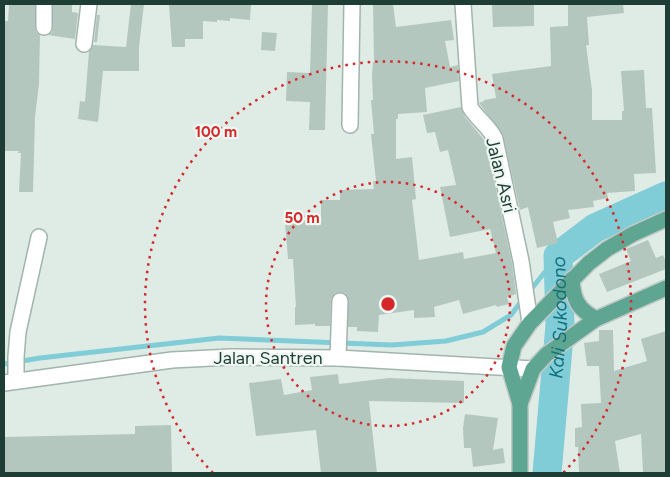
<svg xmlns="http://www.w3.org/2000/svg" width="670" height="477" viewBox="0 0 670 477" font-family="Figtree,sans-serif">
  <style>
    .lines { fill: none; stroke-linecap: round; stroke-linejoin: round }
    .stream { stroke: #80ccd7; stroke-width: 5 }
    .river { stroke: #80ccd7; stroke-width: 29 }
    .building { fill: #b4c7be }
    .minor-casing { stroke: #a1b4ad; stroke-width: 18 }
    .major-casing { stroke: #c0c9c6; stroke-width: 18 }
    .minor { stroke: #fff; stroke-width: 15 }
    .major { stroke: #5ea692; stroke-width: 15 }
    .ring { fill: none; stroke: #d62828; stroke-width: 2.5; stroke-dasharray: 2.5 5 }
    .labels { text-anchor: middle; stroke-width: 4.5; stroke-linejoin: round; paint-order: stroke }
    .street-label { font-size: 18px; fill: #1e3d34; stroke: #eff8f3 }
    .water-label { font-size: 19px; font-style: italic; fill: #12707f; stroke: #eff8f3 }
    .centre { fill: #d62828; stroke: #eff8f3; stroke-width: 2.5 }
    .ring-label { font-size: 15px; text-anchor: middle; font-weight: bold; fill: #d62828; stroke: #eff8f3; stroke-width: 4.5; stroke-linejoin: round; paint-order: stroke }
  </style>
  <rect width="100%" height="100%" fill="#dfece6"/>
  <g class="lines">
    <g class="stream">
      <path d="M528,293L558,256"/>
      <path d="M4,364L40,358L219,338L392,345L446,341L483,332L511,315L523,299"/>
    </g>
    <path class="river" id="s1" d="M547,473L560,325L558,256L595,228L666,196"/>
  </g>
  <g class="building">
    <path d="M9,4H35V27L36,32L40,35L39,84L35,117L33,192H19L21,153H18L19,151H4V21H8Z"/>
    <path d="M53,4H72V12L78,13L75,39L48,35L52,32L53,27Z"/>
    <path d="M131,4H144L139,47V71H103L98,122L78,119L80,101L85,102L89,51L93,45L126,47Z"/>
    <path d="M184,4H251L250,20L230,18V21L217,20V22L203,21V39H185V47H172L169,5Z"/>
    <path d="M312,4H328L325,130H309L310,102L286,101L287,72L310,73Z"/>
    <path d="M373,4H393L396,27L451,20L454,40L445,41L450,67L458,65L459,81L425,88L427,112L398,114V119H396V159L412,157L416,199L412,200L419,260L463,252L464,259L496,253L490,229L450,237L440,187L456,185L448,150L440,152L435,132L427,133L423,115L461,107L465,117L486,142L512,263L516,294L507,297L509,304L497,307L496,305L463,314L459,300L434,307L435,317L414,318V310L379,315L378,332L357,331V327H348V297L345,293L340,292L335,293L331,300L330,326H315V324L295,325V307H296L293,259H288L285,222L321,219V200H340V190L374,189L373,181H376L371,134H374L371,100H373L372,75L373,62H374Z"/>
    <path d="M492,4H534V26L493,27Z"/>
    <path d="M568,4H623L624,13L587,17L589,45H586L592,90V120H622V111H624L621,71L644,70L646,108H652L656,173L634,174L635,191L607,193L608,198L593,201L594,207L568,210L570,218L553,222L558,243L537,248L528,207L520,210L503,135L479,103L484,101V100L496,98L492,74L551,66L550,27L568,26Z"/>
    <path d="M97,15H100L97,42H94Z"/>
    <path d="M262,32L277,33L275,51L261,50Z"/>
    <path d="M648,240L656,258L663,255L666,262V269L607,292L599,274L631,261L626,249Z"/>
    <path d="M599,330H613L614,371L647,361L641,339L666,331V473H643L641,434L615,441L620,473H579L578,447H575V428L582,427L581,404L601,403L599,366H587L584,343L599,341Z"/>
    <path d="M338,374L339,384L389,378L464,381V403L369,401L377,473H321L316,430L256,436L249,383L281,379L284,395L312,390L310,377Z"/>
    <path d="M465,414L498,418L493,450L503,448L505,463L473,467L471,448H464L463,428Z"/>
    <path d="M171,425L172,473H4V437L135,434V426Z"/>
  </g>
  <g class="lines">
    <defs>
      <g id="minor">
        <path d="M463,4L470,107C477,119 489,126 495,139L521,261L530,323"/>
        <path d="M44,27V4"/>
        <path d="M84,44L89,4"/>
        <path d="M350,125L352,4"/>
        <path d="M338,358L340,301"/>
        <path d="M16,381V357L18,332L39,237"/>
        <path d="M4,383L172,360L231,357L338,358L533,369"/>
      </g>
      <g id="major">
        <path d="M572,279C573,300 578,309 596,319"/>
        <path d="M520,404L533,369L547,354L596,319L666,288"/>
        <path d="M520,473V404L509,367L514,346L530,323L589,263L607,249L633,234L666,219"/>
      </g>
    </defs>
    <use href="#minor" class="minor-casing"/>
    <use href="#major" class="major-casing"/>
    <use href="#minor" class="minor"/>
    <use href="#major" class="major"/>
  </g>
  <g class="ring">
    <circle cx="388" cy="304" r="122"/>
    <path d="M213 473A243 243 0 1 1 563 473"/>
  </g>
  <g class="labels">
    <g class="street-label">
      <text transform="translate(501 175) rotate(76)" y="6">Jalan Asri</text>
      <text x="268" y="364">Jalan Santren</text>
    </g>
    <g class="water-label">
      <text dy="7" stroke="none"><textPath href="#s1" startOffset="156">Kali Sukodono</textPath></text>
    </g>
  </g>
  <circle cx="388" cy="304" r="8" class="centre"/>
  <g class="ring-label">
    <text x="216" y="137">100 m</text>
    <text x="302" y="223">50 m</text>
  </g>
  <rect width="670" height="477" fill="none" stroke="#1e3d34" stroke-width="10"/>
</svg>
